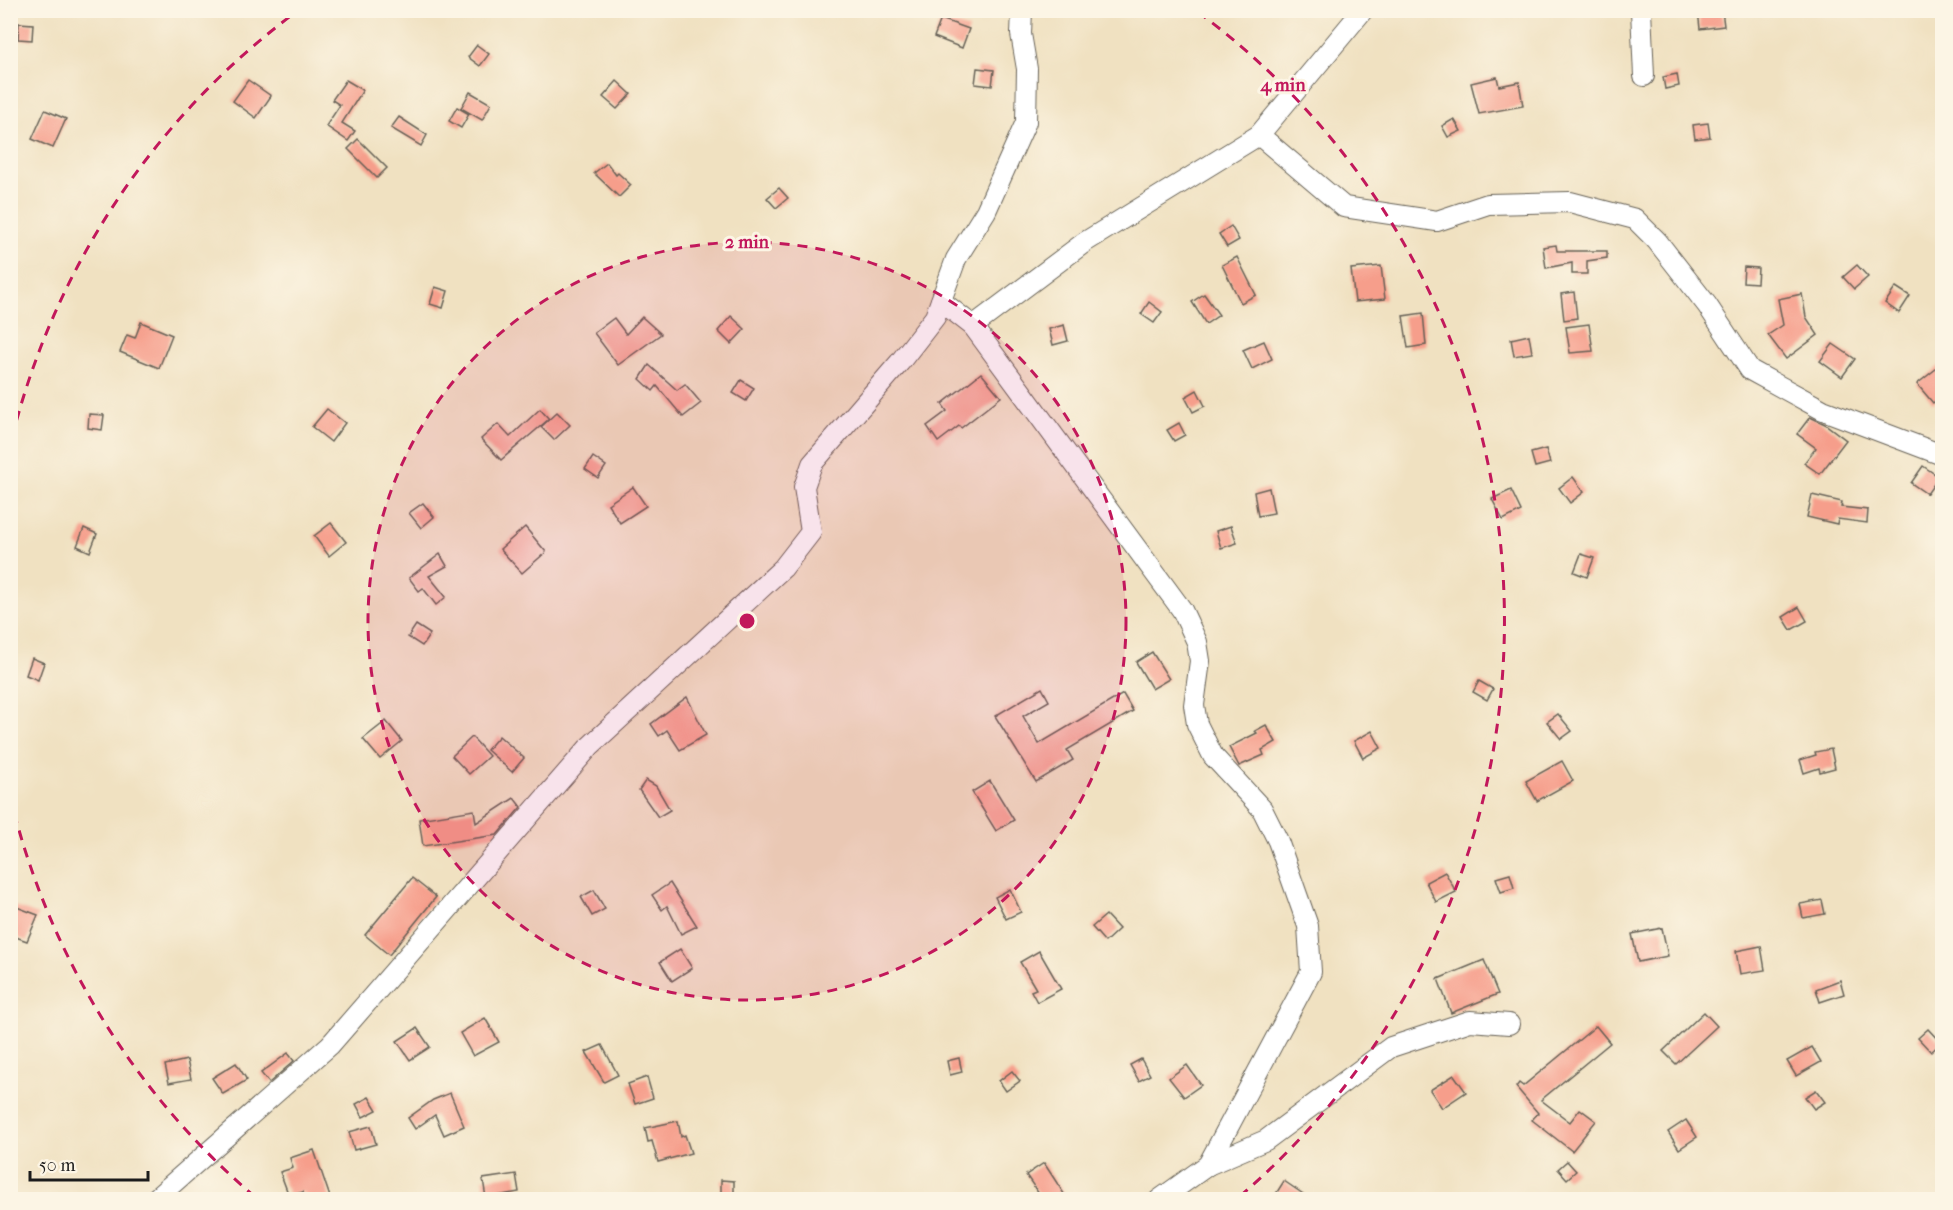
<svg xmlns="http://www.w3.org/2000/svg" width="1953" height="1210" viewBox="0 0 1953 1210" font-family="'IM FELL French Canon',serif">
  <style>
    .building { fill: #f69e8b }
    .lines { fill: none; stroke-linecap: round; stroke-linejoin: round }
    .street-casing { stroke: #666156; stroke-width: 22 }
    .street { stroke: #fff; stroke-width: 20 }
    .ring { fill: none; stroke: #c2185b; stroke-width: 3; stroke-dasharray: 10 8 }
    .centre { fill: #c2185b; stroke: #fcf5e5; stroke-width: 3 }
    .ring-label { font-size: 18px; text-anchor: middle; font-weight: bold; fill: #c2185b; stroke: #fcf5e5; stroke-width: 6; stroke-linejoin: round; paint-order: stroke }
  </style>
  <rect width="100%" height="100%" fill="#fcf5e5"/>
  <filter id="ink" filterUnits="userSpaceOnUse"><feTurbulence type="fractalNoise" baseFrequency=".0167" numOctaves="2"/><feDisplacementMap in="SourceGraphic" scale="12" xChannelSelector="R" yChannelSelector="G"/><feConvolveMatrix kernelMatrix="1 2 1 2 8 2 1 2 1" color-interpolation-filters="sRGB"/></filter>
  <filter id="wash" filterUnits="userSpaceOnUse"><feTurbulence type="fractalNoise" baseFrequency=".008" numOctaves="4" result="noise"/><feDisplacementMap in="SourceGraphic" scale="24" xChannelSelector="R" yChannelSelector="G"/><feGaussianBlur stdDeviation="1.35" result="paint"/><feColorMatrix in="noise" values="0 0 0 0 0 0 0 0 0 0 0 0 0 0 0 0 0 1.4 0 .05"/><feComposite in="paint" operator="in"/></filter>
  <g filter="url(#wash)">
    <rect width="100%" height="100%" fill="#f0e1c1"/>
    <g id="blocks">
      <g class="building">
        <path d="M1698,10H1722L1724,26L1700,29Z"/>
        <path d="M941,19L969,29L962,48L934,37Z"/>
        <path d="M19,23L33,24L32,40L18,39Z"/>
        <path d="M477,45L489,54L480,66L468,57Z"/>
        <path d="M977,68L994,70L992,86L975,84Z"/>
        <path d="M1677,74L1679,86L1665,89L1663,77Z"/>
        <path d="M1497,77L1499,86L1519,82L1523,106L1479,114L1471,83Z"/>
        <path d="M248,80L271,96L256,118L233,101Z"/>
        <path d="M346,80L363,90L342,123L355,131L348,141L326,126L340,105L332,100Z"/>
        <path d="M617,81L631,94L617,109L603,97Z"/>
        <path d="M470,92L491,104L482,120L461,108Z"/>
        <path d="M457,107L469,114L461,128L449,121Z"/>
        <path d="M45,110L66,119L53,148L32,139Z"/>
        <path d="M399,117L427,135L421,146L391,128Z"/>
        <path d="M1454,119L1461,131L1448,137L1442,126Z"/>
        <path d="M1708,123L1710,137L1695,139L1693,125Z"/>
        <path d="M358,139L387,168L377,178L348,149Z"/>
        <path d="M607,163L616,175L618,173L631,185L619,197L594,173Z"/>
        <path d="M779,188L788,198L776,208L767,198Z"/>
        <path d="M1231,226L1239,240L1227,247L1219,234Z"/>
        <path d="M1556,245L1557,251H1607V258L1587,261V274H1572V263L1546,268L1543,247Z"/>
        <path d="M1237,257L1256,295L1241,303L1222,265Z"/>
        <path d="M1857,265L1868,277L1854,289L1843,277Z"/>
        <path d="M1381,266L1385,299L1355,302L1351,269Z"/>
        <path d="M1744,267L1758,268L1757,283L1743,282Z"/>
        <path d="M435,287L448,291L443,308L430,304Z"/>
        <path d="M1896,287L1910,296L1899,313L1885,303Z"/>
        <path d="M1574,292L1577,318L1564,320L1561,294Z"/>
        <path d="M1204,294L1219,315L1206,324L1192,302Z"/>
        <path d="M1802,294L1806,317L1818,335L1786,359L1768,335L1783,325L1778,299Z"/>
        <path d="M1149,302L1162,312L1154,323L1141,314Z"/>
        <path d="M1423,313L1426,345L1408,348L1403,316Z"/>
        <path d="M731,316L745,329L731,344L718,331Z"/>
        <path d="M642,317L661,334L618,365L594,333L614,318L626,334Z"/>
        <path d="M141,322L172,335L159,368L120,352L127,335L135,338Z"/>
        <path d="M1589,324L1593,351L1570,353L1566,327Z"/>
        <path d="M1064,325L1068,341L1053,345L1049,329Z"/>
        <path d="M1529,335L1532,353L1514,356L1511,339Z"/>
        <path d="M1264,341L1272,359L1252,369L1243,350Z"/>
        <path d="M1833,344L1855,359L1842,377L1820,361Z"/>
        <path d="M1942,364V395L1933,403L1917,384Z"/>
        <path d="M649,365L677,390L685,384L701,403L683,417L657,386L653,391L640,379Z"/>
        <path d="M981,373L1001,397L961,428L959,426L938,442L927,426L947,411L942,404Z"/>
        <path d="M741,380L754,388L746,401L733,393Z"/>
        <path d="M1197,390L1205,406L1193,412L1185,397Z"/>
        <path d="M327,409L345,423L331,442L312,427Z"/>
        <path d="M540,409L549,419L501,460L481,439L498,424L510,437Z"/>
        <path d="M557,412L570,425L554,440L541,427Z"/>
        <path d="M89,414L104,415L102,430L88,428Z"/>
        <path d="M1810,417L1825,424L1846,440L1820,474L1804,463L1816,448L1797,434Z"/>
        <path d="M1179,423L1185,435L1174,441L1167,430Z"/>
        <path d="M1546,449L1550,463L1535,467L1531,453Z"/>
        <path d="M593,457L606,466L598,478L585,469Z"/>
        <path d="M1923,466L1939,477L1927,494L1911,483Z"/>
        <path d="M1573,477L1584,492L1570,503L1559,488Z"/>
        <path d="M633,487L646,506L620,523L608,504Z"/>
        <path d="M1269,488L1274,513L1258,516L1254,492Z"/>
        <path d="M1511,490L1521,511L1503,520L1492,499Z"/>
        <path d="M1812,495L1842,502L1841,507L1868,510L1867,523L1838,519L1837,524L1807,517Z"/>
        <path d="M423,503L434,517L421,528L409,513Z"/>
        <path d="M331,523L346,542L329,556L314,536Z"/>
        <path d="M1231,526L1237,543L1221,548L1216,531Z"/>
        <path d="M525,527L546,552L522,573L500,549Z"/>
        <path d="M84,528L97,534L90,552L77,546Z"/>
        <path d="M440,554L447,566L429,576L446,597L436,605L423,588L419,591L409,578Z"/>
        <path d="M1581,554L1594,558L1587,577L1574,572Z"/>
        <path d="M1799,607L1807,621L1791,630L1783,617Z"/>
        <path d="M416,625L430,634L422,646L408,637Z"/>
        <path d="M1152,652L1169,679L1152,689L1136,662Z"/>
        <path d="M32,658L44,663L38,680L26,675Z"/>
        <path d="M1479,681L1493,689L1487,700L1473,692Z"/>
        <path d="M1042,688L1049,701L1023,716L1039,744L1123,694L1133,711L1067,750L1073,760L1036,782L995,716Z"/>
        <path d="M687,697L706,735L680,750L667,730L659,736L651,724Z"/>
        <path d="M1558,714L1572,731L1561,739L1547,722Z"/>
        <path d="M386,721L402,741L380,759L363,739Z"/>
        <path d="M1266,725L1276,742L1262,750L1264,755L1239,766L1229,747L1257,733L1255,731Z"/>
        <path d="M1372,731L1381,748L1363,758L1354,741Z"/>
        <path d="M499,736L524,758L512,772L487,750Z"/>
        <path d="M472,737L489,756L469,774L452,756Z"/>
        <path d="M1831,749L1835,768L1820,772L1819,768L1804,773L1800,760L1816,755L1815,752Z"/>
        <path d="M1562,761L1573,781L1537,801L1526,781Z"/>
        <path d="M646,780L656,786L670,810L658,817L639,790Z"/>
        <path d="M990,781L1014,820L996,831L972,792Z"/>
        <path d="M514,798L521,807L497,835L423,846L419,819L474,810L476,823Z"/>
        <path d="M1445,872L1456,892L1436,902L1426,882Z"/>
        <path d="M1510,874L1514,888L1501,892L1496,878Z"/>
        <path d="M412,878L436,897L389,955L365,935Z"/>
        <path d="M670,883L697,926L681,934L667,906L662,910L652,895Z"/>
        <path d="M1010,889L1021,912L1006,919L995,897Z"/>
        <path d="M594,890L605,909L592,916L581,897Z"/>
        <path d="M1822,900L1825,914L1803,918L1800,904Z"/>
        <path d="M14,906L38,915L27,941L10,935V914Z"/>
        <path d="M1106,915L1119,929L1105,942L1092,927Z"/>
        <path d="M1662,928L1668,956L1638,962L1632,934Z"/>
        <path d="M1761,946L1765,970L1740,974L1736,951Z"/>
        <path d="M680,949L692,968L672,981L660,962Z"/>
        <path d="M1039,951L1061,989L1037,1002L1031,991L1036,989L1020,962Z"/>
        <path d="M1484,960L1498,994L1451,1013L1438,979Z"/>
        <path d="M1840,980L1844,994L1820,1002L1816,989Z"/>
        <path d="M1704,1012L1717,1026L1676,1064L1663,1051Z"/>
        <path d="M485,1018L499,1042L473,1056L460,1033Z"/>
        <path d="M1596,1026L1610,1043L1541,1100L1570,1122L1580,1109L1596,1121L1572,1151L1532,1120L1538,1113L1516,1087L1519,1083L1523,1086Z"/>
        <path d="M417,1028L430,1047L410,1060L397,1041Z"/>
        <path d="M1928,1029L1941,1043L1931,1052L1918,1038Z"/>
        <path d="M602,1045L618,1075L604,1082L586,1052Z"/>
        <path d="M1812,1047L1821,1062L1796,1076L1787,1061Z"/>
        <path d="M288,1053L294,1061L269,1083L261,1073Z"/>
        <path d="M959,1058L962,1072L950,1075L947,1061Z"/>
        <path d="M1141,1059L1150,1075L1139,1081L1130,1065Z"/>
        <path d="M187,1060L191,1079L169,1083L165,1065Z"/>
        <path d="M236,1063L247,1080L223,1094L212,1078Z"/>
        <path d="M1187,1065L1201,1085L1184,1097L1169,1078Z"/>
        <path d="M1012,1071L1020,1081L1006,1091L999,1081Z"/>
        <path d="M1454,1075L1466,1092L1442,1108L1430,1090Z"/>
        <path d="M647,1077L653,1098L635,1104L628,1084Z"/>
        <path d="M1816,1090L1825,1102L1814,1109L1805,1097Z"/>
        <path d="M450,1093L464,1126L444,1135L435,1115L415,1129L408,1118L433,1100Z"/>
        <path d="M369,1097L377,1110L363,1117L356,1104Z"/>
        <path d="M1686,1120L1697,1137L1679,1149L1668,1132Z"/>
        <path d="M678,1121L681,1137L685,1135L691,1153L658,1162L652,1141L648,1142L645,1128Z"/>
        <path d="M371,1126L376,1144L354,1150L349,1132Z"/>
        <path d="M314,1150L331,1200H305L303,1192L289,1196L280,1172L293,1168L290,1158Z"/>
        <path d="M1567,1161L1576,1171L1567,1179L1558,1169Z"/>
        <path d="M1044,1163L1068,1200H1043L1026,1175Z"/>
        <path d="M516,1174L519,1192L486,1198L483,1179Z"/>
        <path d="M721,1180L734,1181V1197H721Z"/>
        <path d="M1284,1181L1312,1200H1272Z"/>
      </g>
    </g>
  </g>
  <g filter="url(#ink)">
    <use href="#blocks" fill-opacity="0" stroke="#666156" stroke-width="1.5"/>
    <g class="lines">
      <defs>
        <g id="street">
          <path d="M1641,10L1644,76"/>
          <path d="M1259,135L1344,207L1437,221L1488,204L1570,202L1635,219L1657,241L1707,305L1750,370L1823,410L1942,455"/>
          <path d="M941,301L973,326L1182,610L1197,642L1200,661L1194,705L1197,724L1213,756L1262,809L1278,841L1308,926L1311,972L1208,1165L1159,1200"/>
          <path d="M973,326L1085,242L1259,135L1363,10"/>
          <path d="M1208,1165L1266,1140L1391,1047L1470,1021L1509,1024"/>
          <path d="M154,1200L330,1045L590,746L783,568L811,532L804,487L812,464L900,362L935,317L956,259L986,211L1026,122L1027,69L1021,34L1022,10"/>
        </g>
      </defs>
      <use href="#street" class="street-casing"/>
      <use href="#street" class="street"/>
    </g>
  </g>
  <circle cx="747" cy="621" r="379" fill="#c2185b" fill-opacity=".12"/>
  <g class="ring">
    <circle cx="747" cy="621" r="379"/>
    <path d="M255 1197A758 758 0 0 1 12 804M12 438A758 758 0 0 1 296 12M1198 12A758 758 0 0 1 1239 1197"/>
  </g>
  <circle cx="747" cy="621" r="9" class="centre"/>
  <g class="ring-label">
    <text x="1283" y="91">4 min</text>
    <text x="747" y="248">2 min</text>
  </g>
  <rect width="1953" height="1210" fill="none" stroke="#fcf5e5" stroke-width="36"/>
  <path d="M30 1171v9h118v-9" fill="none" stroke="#1c1c1c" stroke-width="3"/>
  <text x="39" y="1171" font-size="18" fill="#1c1c1c" stroke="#fcf5e5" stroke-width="4.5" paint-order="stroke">50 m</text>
</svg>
